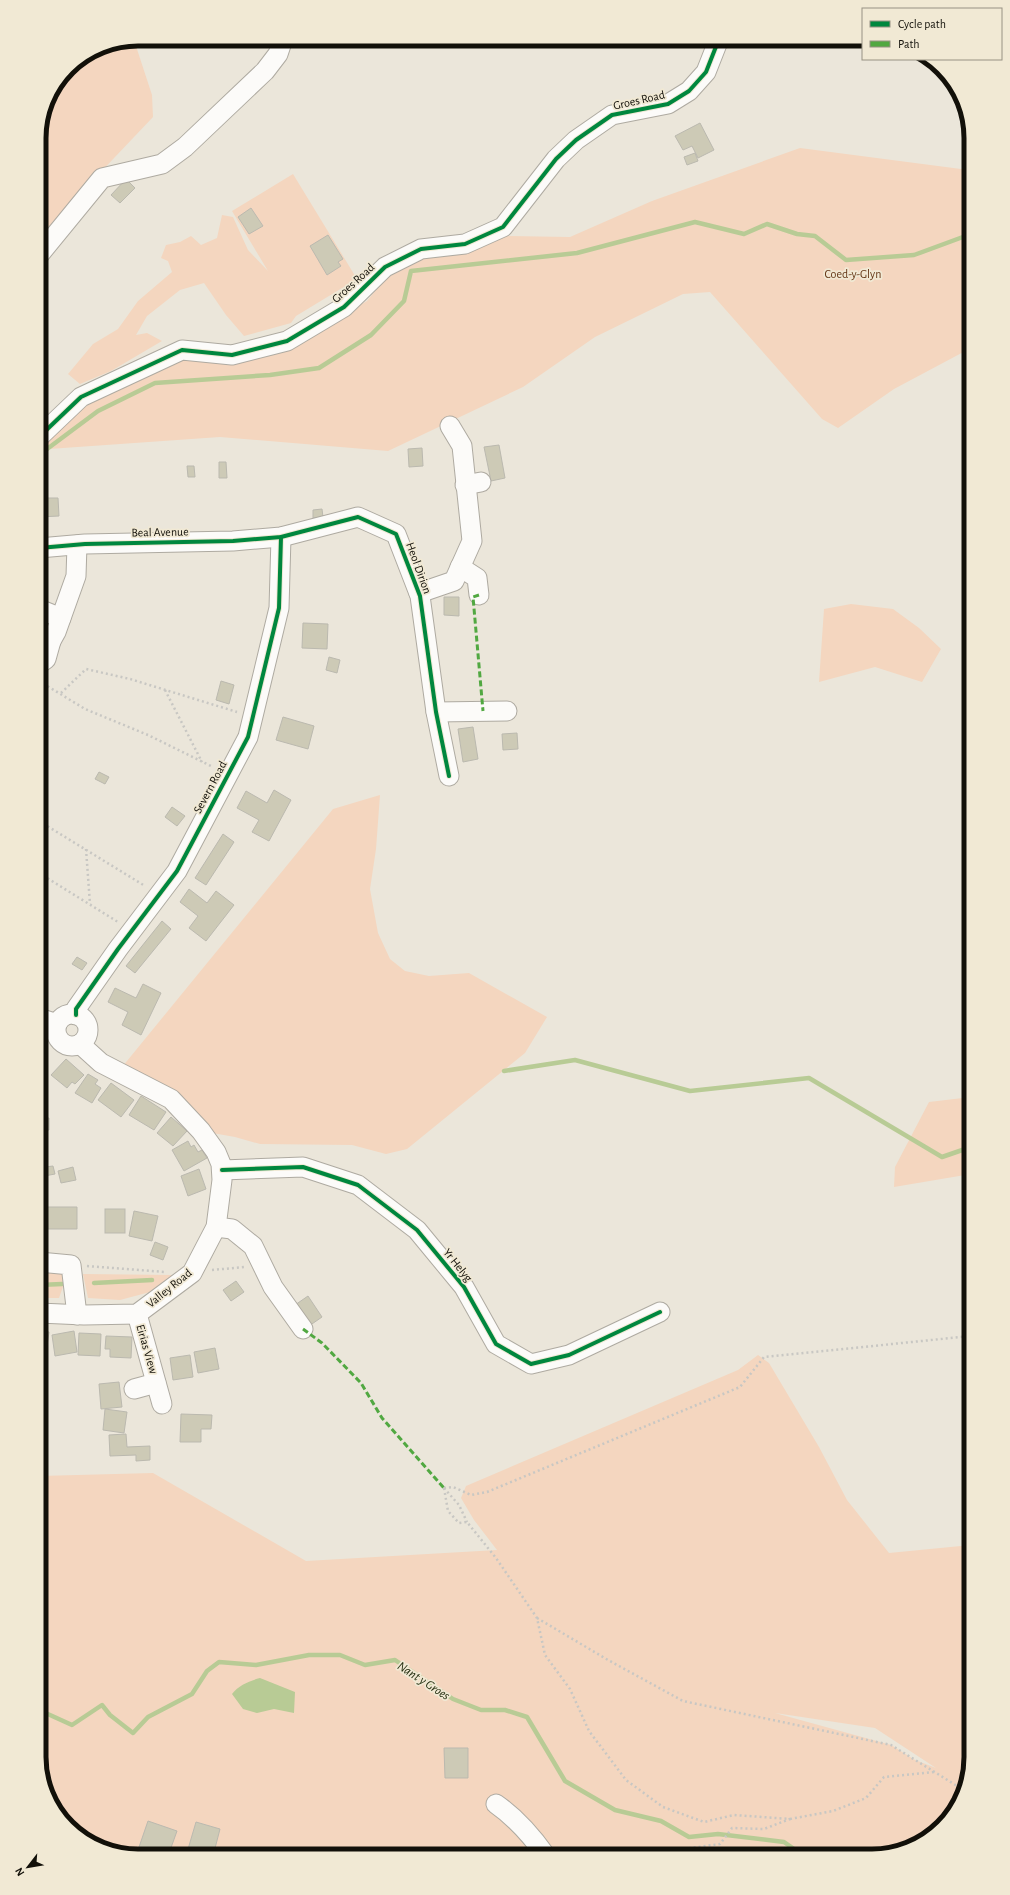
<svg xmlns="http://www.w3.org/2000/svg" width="1010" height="1895" viewBox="0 0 1010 1895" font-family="'Alegreya Sans',sans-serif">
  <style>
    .green { fill: #f4d6bf; fill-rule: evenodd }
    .water { fill: #b8cb95 }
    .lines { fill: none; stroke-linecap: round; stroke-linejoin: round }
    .stream { stroke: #b8cb95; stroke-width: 4.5 }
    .building { fill: #cdcab6; stroke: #bbb9af }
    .minor-casing { stroke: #aeaaa1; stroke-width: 21 }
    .path { stroke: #c8c7c3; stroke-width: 2.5; stroke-dasharray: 2 3; stroke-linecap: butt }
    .minor { stroke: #fcfbf9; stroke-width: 19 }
    .quiet { stroke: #51a841; stroke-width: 3; stroke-dasharray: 6 3; stroke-linecap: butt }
    .cycleway-casing { stroke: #f1e9d4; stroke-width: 6 }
    .cycleway { stroke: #00873e; stroke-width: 4 }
    .labels { text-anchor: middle; stroke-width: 3.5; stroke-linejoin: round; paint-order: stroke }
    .street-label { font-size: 12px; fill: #121009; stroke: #f1e9d4 }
    .park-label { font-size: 12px; fill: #653716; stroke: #f1e9d4 }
    .water-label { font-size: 13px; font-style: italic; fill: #253011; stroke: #f1e9d4 }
    .rim { fill: none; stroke: #121009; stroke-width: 5 }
  </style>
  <rect width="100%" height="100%" fill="#ebe6da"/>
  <g class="green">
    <path d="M119,43H135L152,95L153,117L39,237V132L47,100L68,68L100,46Z"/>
    <path d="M800,148L961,169L971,166V348L894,389L838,428L822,419L710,292L683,294L595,337L523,387L388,451L220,437L49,449L39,455V444L87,401L180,357L322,327L367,301L388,275L421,255L505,236L570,237L652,201Z"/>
    <path d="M293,174L357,279L296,316L291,323L244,336L226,315L204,283L180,290L147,316L136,335L147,333L162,341L111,371L80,384L68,374L93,344L118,329L138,301L172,272L168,261L161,258L166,245L180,242L191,236L201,245L217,238L222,215L233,217L248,250L268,271L232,211Z"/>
    <path d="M851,604L893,609L919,628L941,649L922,682L875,667L819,682L824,609Z"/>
    <path d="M380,795L376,849L370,889L378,933L390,959L405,971L429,976L469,973L547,1017L525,1053L407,1149L386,1154L352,1145L260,1144L235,1137L201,1131L118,1072L333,809Z"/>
    <path d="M971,1097V1174L894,1187L895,1167L929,1102Z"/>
    <path d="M39,1268L62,1270L66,1278L59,1298H39Z"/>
    <path d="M83,1274L173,1275L150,1292L120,1300L88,1298Z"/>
    <path d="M758,1355L769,1363L819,1447L847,1500L889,1553L971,1545V1757L954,1812L910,1848L872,1856H213L220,1829L196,1822L186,1856H168L148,1821L138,1850L104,1844V1841L100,1845L83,1839L47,1795L39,1757V1476L153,1473L306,1561L497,1550L474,1520L461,1498L466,1486L738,1370ZM415,1673L460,1701L453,1699ZM775,1713L875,1728L936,1768L915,1760L891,1745Z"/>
  </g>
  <path class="water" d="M260,1678L295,1692L294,1713L274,1709L257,1713L243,1709L232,1694C239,1685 249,1681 260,1678Z"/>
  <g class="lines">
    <g class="stream">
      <path d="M39,455L98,411L155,383L270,375L319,368L371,335L404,301L411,271L577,253L695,222L744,234L767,224L797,234L815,236L846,260L914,255L971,234"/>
      <path d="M504,1071L575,1060L690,1091L809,1078L942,1157L971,1147"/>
      <path d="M94,1283L152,1280"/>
      <path d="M39,1285L62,1284"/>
      <path d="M39,1710L72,1725L102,1705L110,1715L133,1733L148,1717L192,1694L207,1671L219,1662L256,1665L309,1655H340L365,1665L395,1660L453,1699L481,1710H505L527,1717L565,1781L615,1810L661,1821L689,1837L718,1834L784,1842L804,1856"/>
    </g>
  </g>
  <g class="building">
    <path d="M700,123L714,150L698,158L692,146L683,150L675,136Z"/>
    <path d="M695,153L698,161L687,165L684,157Z"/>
    <path d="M126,179L135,188L120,203L111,195Z"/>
    <path d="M251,208L263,226L249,234L238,217Z"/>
    <path d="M328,235L343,259L338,262L341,266L327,275L310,246Z"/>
    <path d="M39,315L48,323L39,332Z"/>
    <path d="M499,445L505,478L491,481L484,447Z"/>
    <path d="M422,448L423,466L409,467L408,449Z"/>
    <path d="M219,462H226L227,478H219Z"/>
    <path d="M187,466H194L195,477H188Z"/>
    <path d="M39,498H58L59,516L39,517Z"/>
    <path d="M322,509L323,517L313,518V510Z"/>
    <path d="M444,597H459V616L444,615Z"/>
    <path d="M303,623L328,624L327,649L302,648Z"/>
    <path d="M329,657L340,660L337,673L326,670Z"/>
    <path d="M221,681L234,685L229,704L216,700Z"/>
    <path d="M283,717L314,726L308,749L276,740Z"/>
    <path d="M473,727L478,759L463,762L458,729Z"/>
    <path d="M517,733L518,749L503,750L502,734Z"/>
    <path d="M99,772L109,777L105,784L95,779Z"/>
    <path d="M274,790L291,800L269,841L252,832L259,820L237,808L246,791L267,803Z"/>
    <path d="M172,807L185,816L177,826L165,817Z"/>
    <path d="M223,834L234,842L206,885L195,878Z"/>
    <path d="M189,889L207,903L216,891L234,905L206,941L189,928L198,916L180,902Z"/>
    <path d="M162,921L171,929L135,973L126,966Z"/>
    <path d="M77,957L87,963L82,970L72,964Z"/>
    <path d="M143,984L161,993L141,1035L122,1025L128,1012L108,1002L115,988L136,998Z"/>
    <path d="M66,1059L84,1075L75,1084L72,1082L67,1088L51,1075Z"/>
    <path d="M88,1074L98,1080L95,1084L101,1088L92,1103L75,1093Z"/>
    <path d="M111,1083L134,1100L121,1117L98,1100Z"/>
    <path d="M141,1096L166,1112L154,1130L129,1115Z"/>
    <path d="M171,1117L187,1131L173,1146L157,1133Z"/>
    <path d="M39,1118H49V1130H44L45,1142H39Z"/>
    <path d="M188,1141L191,1147L194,1145L198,1152L202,1150L207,1158L184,1171L172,1150Z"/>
    <path d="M43,1155L45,1167L53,1166L55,1174L39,1177V1156Z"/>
    <path d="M73,1167L76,1180L61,1183L58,1171Z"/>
    <path d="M199,1169L206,1189L188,1196L181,1176Z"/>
    <path d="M39,1204H44L45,1222H39Z"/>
    <path d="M47,1207H77V1229H48Z"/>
    <rect x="105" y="1209" width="20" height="24"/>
    <path d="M134,1211L158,1216L152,1241L129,1236Z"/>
    <path d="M155,1242L168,1247L163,1260L150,1255Z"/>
    <path d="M236,1281L244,1292L231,1301L223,1290Z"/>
    <path d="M308,1296L322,1317L309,1326L295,1305Z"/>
    <path d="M39,1330L49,1332L46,1352H42L41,1361L39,1360Z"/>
    <path d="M74,1331L77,1352L55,1356L52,1335Z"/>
    <path d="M79,1333L101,1334L100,1356L78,1355Z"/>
    <path d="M106,1336L132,1337L131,1358L110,1357V1349H105Z"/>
    <path d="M215,1348L219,1369L198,1373L194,1352Z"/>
    <path d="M190,1355L193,1377L173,1380L170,1358Z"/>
    <path d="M119,1382L122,1407L101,1409L99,1384Z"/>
    <path d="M105,1409L127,1412L124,1433L103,1430Z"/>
    <path d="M181,1414L212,1415L211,1429H201V1442H180Z"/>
    <path d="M126,1434L127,1447L150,1446V1460L136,1461V1455L110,1456L109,1435Z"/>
    <path d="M444,1748H468V1778H445Z"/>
    <path d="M148,1821L177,1831L168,1856H155L138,1850Z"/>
    <path d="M196,1822L220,1829L213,1856L193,1853V1856H186Z"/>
  </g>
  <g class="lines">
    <defs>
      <g id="minor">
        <path d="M39,255L102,178L162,164L185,147L265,71L278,54L283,39"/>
        <path d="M39,437L81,397L182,350L232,355L287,341L344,307L385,267L421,249L465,244L503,227L556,159L576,140L612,115L668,104L689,91L706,72L719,39"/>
        <path d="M465,485L481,482"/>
        <path d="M39,548L85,544L233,541L281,537L358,517L396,534L420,596L436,712L449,776"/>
        <path d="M460,567L477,578L479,595"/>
        <path d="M419,593L454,581L472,541L462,446L450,426"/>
        <path d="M39,609L61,618"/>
        <path d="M51,641L56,632L76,576L77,545"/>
        <path d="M39,664L46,659L51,641L39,643"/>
        <path d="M436,712L507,711"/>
        <circle cx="72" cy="1030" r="16"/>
        <path d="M76,1015V1009L118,949L177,871L248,737L279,608L281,537"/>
        <path d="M39,1018L57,1024"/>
        <path d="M222,1170L303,1167L358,1185L417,1230L464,1287L496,1344L531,1364L569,1355L660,1312"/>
        <path d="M216,1227L232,1229L253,1246L273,1287L303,1329"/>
        <path d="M39,1262L71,1265L77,1315"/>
        <path d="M39,1313L84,1315L137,1314L192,1273L216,1227L222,1180L221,1164L216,1152L201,1131L171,1099L101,1063L80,1044"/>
        <path d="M137,1314L162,1404"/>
        <path d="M134,1389L156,1383"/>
        <path d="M496,1804C516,1818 531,1835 546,1856"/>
      </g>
    </defs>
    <use href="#minor" class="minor-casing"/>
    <g class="path">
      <path d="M39,681L85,709L148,735L213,767"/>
      <path d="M165,690L202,762"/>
      <path d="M61,693L86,669L130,679L237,712"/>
      <path d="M39,821L145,886"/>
      <path d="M86,849L90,904"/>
      <path d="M39,873L118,922"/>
      <path d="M87,1266L165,1272"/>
      <path d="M212,1270L245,1267"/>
      <path d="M444,1488L448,1511L459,1523L467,1522L496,1558L537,1618L545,1655L570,1689L589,1731L626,1780L663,1807L704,1822L734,1815L790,1819L764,1829L732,1828L720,1844L632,1856"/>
      <path d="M444,1488L453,1487L471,1495L487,1492L740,1387L764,1357L971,1336"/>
      <path d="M444,1488L459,1505L467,1522"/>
      <path d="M537,1618L608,1660L683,1701L891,1745L962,1789"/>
      <path d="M790,1819L833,1811L866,1798L884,1777L935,1772"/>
    </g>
    <use href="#minor" class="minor"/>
    <g class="quiet">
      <path d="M479,595L473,597L483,711"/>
      <path d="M303,1329L322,1343L361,1383L382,1418L444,1488"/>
    </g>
    <defs>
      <g id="cycleway">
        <path d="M39,437L81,397L182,350L232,355L287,341L344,307L385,267L421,249L465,244L503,227L556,159L576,140L612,115L668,104L689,91L706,72L719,39"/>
        <path d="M39,548L85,544L233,541L281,537L358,517L396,534L420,596L436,712L449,776"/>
        <path d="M76,1015V1009L118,949L177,871L248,737L279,608L281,537"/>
        <path d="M222,1170L303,1167L358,1185L417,1230L464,1287L496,1344L531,1364L569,1355L660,1312"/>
      </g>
    </defs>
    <use href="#cycleway" class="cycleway-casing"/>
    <use href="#cycleway" class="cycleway"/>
  </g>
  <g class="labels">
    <g class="street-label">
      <text transform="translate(639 100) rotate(-13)" y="4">Groes Road</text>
      <text transform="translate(353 283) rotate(-42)" y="4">Groes Road</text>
      <text transform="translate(160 532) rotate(-1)" y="4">Beal Avenue</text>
      <text transform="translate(419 568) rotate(70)" y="4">Heol Dirion</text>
      <text transform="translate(210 787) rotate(-62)" y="4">Severn Road</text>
      <text transform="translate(458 1265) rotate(51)" y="4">Yr Helyg</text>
      <text transform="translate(169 1288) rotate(-39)" y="4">Valley Road</text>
      <text transform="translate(147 1349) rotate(74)" y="4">Eirias View</text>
    </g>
    <g class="park-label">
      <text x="853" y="278">Coed-y-Glyn</text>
    </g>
    <g class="water-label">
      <text transform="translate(424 1680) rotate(33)" y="5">Nant y Groes</text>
    </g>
  </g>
  <path d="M0 0H1010V1895H0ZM138 46H872A92 92 0 0 1 964 138V1757A92 92 0 0 1 872 1849H138A92 92 0 0 1 46 1757V138A92 92 0 0 1 138 46Z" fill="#f1e9d4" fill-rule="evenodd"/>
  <path class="rim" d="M138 46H872A92 92 0 0 1 964 138V1757A92 92 0 0 1 872 1849H138A92 92 0 0 1 46 1757V138A92 92 0 0 1 138 46Z"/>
  <rect x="862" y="8" width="140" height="52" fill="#f1e9d4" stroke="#989283"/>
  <rect x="870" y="21" width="20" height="6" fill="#00873e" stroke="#989283"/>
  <text x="898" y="28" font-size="12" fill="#121009">Cycle path</text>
  <rect x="870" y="41" width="20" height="6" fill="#51a841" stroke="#989283"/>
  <text x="898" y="48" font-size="12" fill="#121009">Path</text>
  <g transform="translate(28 1867) rotate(239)" stroke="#f1e9d4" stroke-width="3" paint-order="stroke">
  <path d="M0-3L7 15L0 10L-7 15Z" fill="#121009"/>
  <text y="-6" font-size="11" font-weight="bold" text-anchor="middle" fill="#121009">N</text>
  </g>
</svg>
